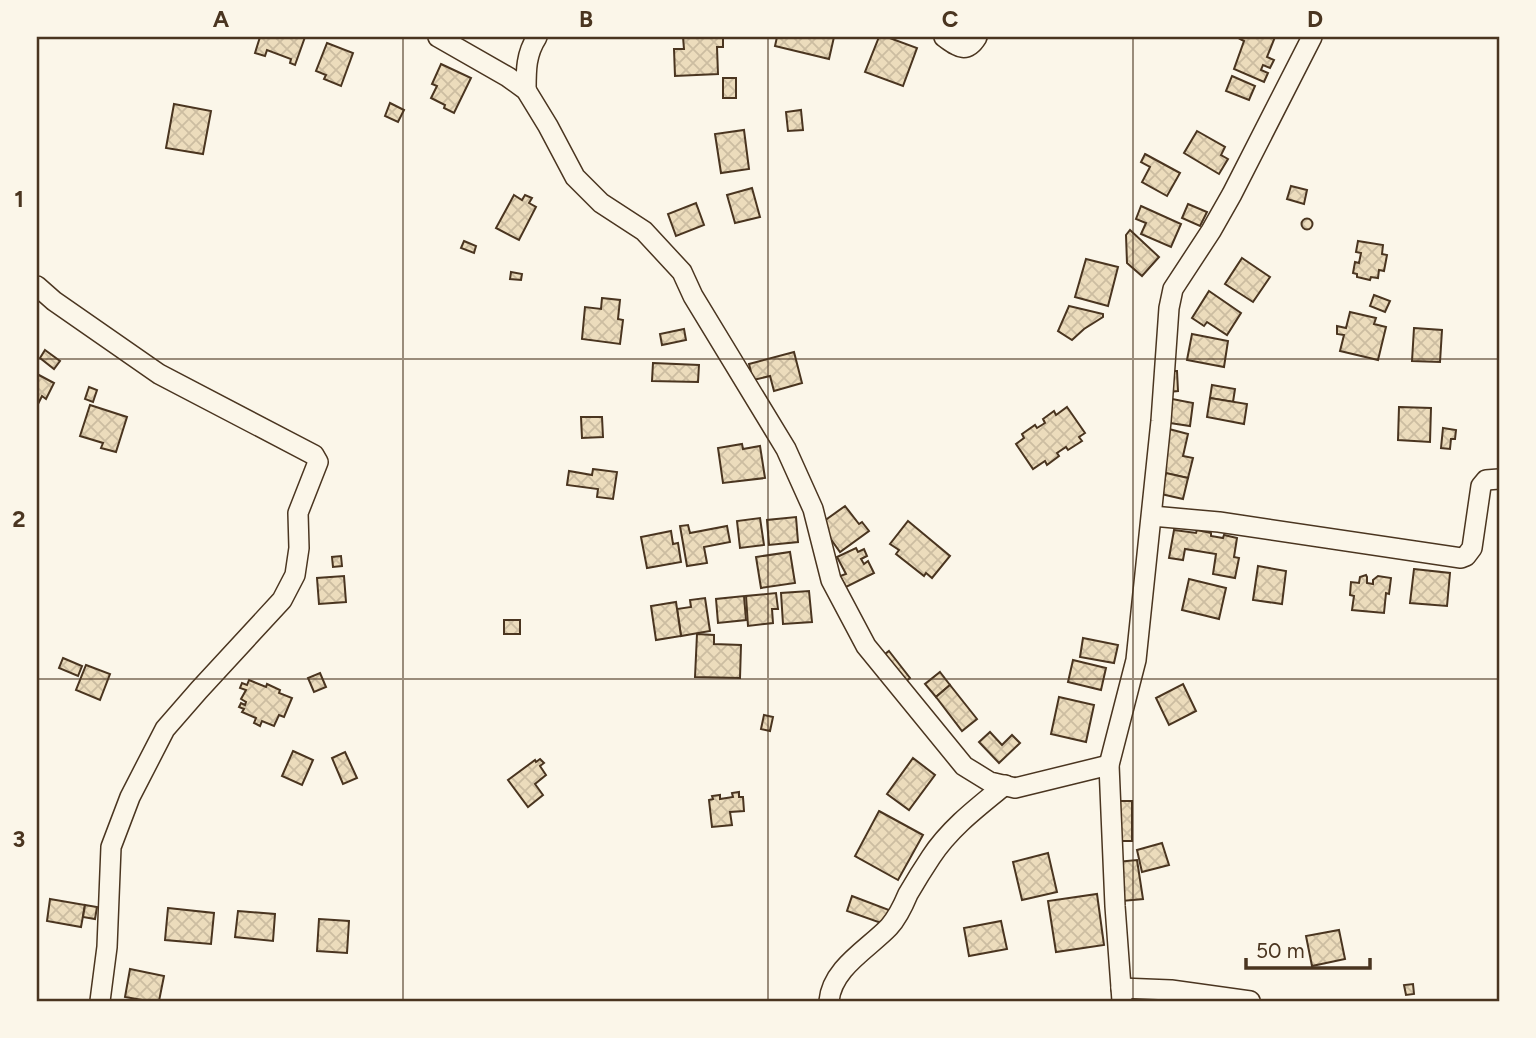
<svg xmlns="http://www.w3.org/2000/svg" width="1536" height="1038" viewBox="0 0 1536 1038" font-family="Figtree,sans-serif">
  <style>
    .building { fill: url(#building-cross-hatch); stroke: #4a3520; stroke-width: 2 }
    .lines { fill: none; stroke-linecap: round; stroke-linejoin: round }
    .minor-casing { stroke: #4a3520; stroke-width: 22 }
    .minor { stroke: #fbf6e9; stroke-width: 19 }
    .grid { fill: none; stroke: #4a3520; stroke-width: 2; stroke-opacity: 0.55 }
    .neatline { fill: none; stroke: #4a3520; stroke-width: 2.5 }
    .grid-label { font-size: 23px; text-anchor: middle; font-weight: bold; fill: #4a3520 }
  </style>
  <defs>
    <pattern id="building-cross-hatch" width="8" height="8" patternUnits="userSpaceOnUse" patternTransform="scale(1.75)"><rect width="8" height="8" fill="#ecdcbc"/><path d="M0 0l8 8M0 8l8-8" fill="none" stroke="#ccbda1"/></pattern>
  </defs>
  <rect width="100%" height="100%" fill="#fbf6e9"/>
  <g class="building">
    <path d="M260,37H305L295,65L290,63L291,59L267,50L265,56L255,53Z"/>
    <path d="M683,37H723V47H717L718,74L675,76L674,49H684Z"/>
    <path d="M777,37H834L829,59L775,46Z"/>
    <path d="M879,37H887L917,48L903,86L865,72Z"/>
    <path d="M1242,37H1275L1267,57L1274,60L1270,68L1263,65L1261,70L1268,73L1264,82L1234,69L1244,41L1240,39Z"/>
    <path d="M327,43L353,53L341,86L324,79L326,75L316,71Z"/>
    <path d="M441,64L471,78L454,113L444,108L445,105L431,98L437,86L432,84Z"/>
    <path d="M1232,76L1255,86L1249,100L1226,91Z"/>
    <rect x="723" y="78" width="13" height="20"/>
    <path d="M390,103L404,110L398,122L385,116Z"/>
    <path d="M174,104L211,111L203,154L166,148Z"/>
    <path d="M801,110L803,130L788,131L786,112Z"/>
    <path d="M744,130L749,169L721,173L715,134Z"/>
    <path d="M1197,131L1225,147L1221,155L1228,159L1219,174L1184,153Z"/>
    <path d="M1145,154L1180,173L1167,196L1142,182L1150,167L1141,162Z"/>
    <path d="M1291,186L1307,190L1304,204L1287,199Z"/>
    <path d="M752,188L760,217L735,223L727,195Z"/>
    <path d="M514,195L522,200L525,195L532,198L529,203L536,207L519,240L496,228Z"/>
    <path d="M696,203L704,225L676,236L668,214Z"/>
    <path d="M1188,204L1207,212L1200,226L1182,218Z"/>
    <path d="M1141,206L1181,224L1171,247L1141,234L1146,223L1136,219Z"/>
    <circle cx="1307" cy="224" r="5.5"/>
    <path d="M1130,230L1159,257L1142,276L1127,263L1126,235Z"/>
    <path d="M464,241L476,246L474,253L461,248Z"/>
    <path d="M1358,241L1383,245L1382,254L1387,255L1384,271L1379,270L1378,278L1371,277L1370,280L1357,277V274L1353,273L1355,262L1359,263L1361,253L1356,252Z"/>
    <path d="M1242,258L1270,277L1253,302L1225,284Z"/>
    <path d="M1086,259L1118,267L1108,306L1075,297Z"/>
    <path d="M511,272L522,274L521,280L510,279Z"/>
    <path d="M1209,291L1241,313L1227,335L1207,322L1204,326L1192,318Z"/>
    <path d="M1374,295L1390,301L1385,312L1370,306Z"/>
    <path d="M602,298L620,300L618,319L623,320L620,344L582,339L585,307L601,309Z"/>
    <path d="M1069,306L1103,314V317L1084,329L1072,340L1058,331Z"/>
    <path d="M1350,312L1376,318L1374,324L1386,327L1378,360L1340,351L1344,335L1337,334V326L1346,328Z"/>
    <path d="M1414,328L1442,330L1440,362L1412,361Z"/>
    <path d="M684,329L686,340L662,345L660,334Z"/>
    <path d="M1192,334L1228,341L1224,367L1187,360Z"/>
    <path d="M45,350L60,361L54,369L40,358Z"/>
    <path d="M794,352L802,383L774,391L770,376L753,380L749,364Z"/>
    <path d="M653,363L699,365L698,382L652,381Z"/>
    <path d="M1168,371H1177L1178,391L1169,392Z"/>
    <path d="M37,374L54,383L46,399L42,396L37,406Z"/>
    <path d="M1212,385L1235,389L1233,402L1210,398Z"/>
    <path d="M89,387L97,390L93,402L85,399Z"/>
    <path d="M1167,398L1193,403L1190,426L1163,422Z"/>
    <path d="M1210,398L1247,404L1244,424L1207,417Z"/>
    <path d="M90,405L127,417L116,452L101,448L103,443L80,436Z"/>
    <path d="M1067,407L1085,433L1079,437L1082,441L1068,450L1066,447L1057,453L1059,456L1047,465L1045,461L1033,469L1016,444L1024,438L1022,434L1035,425L1037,428L1045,423L1043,419L1054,411L1056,415Z"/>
    <path d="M1399,407L1431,408L1430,442L1398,440Z"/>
    <path d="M581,417H602L603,437L582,438Z"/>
    <path d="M1443,428L1456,430L1455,439H1451L1450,449L1441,448Z"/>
    <path d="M1169,429L1188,434L1183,456L1193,458L1188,478L1159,472Z"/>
    <path d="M742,444L743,449L760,446L765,478L723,483L718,448Z"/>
    <path d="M593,469L617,472L613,499L597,497L598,489L567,485L569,471L592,475Z"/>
    <path d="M1166,473L1188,478L1183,499L1161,494Z"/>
    <path d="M845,506L859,524L862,522L869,531L840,552L820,524Z"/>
    <path d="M796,517L798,542L769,545L767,520Z"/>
    <path d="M760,518L764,545L740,548L737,521Z"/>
    <path d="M908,521L950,556L932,578L926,573L924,576L896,554L899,550L890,544Z"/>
    <path d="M688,525L690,533L727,526L730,542L704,547L707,563L687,566L680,526Z"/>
    <path d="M1174,530L1196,533L1197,530L1211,533V536L1223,538L1224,535L1237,538L1234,557L1239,558L1235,578L1213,574L1216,554L1185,549L1183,560L1169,558Z"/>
    <path d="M671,531L673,544L678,543L681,562L647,568L641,537Z"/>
    <path d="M856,548L858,552L864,549L867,556L861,559L864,564L868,561L874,573L846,587L840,576L846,574L837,557Z"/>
    <path d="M790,552L795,583L761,588L756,557Z"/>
    <path d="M341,556L342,566L333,567L332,557Z"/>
    <path d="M1258,566L1286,571L1282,604L1253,600Z"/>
    <path d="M1414,569L1450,573L1447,606L1410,603Z"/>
    <path d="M1366,575L1367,577V583L1373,584V580L1378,576L1391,578L1389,594L1386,593L1384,613L1352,610L1354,596L1350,595L1351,582L1359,583L1360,577Z"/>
    <path d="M344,576L346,602L319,604L317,578Z"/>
    <path d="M1189,579L1226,588L1219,619L1182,610Z"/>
    <path d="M809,591L812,622L783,624L781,593Z"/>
    <path d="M776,593L778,609H772L773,623L748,626L746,596Z"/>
    <path d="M744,596L746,620L718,623L716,599Z"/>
    <path d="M705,598L710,631L681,636L677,609L691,607L690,600Z"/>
    <path d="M676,602L681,636L656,640L651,606Z"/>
    <rect x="504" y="620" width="16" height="14"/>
    <path d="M697,634L714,635V644L741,645L740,678L695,677Z"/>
    <path d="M1083,638L1118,645L1114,663L1080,657Z"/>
    <path d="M889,651L910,678L902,684L881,657Z"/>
    <path d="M63,658L82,666L78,676L59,668Z"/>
    <path d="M1073,660L1106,668L1101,690L1068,682Z"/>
    <path d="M86,665L110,674L100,700L76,690Z"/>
    <path d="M940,672L950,685L936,697L925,684Z"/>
    <path d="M320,673L326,687L314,692L308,678Z"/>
    <path d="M249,680L266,687L267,684L280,690L279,693L292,698L284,717L279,715L274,726L262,721L260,726L254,723L256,718L242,712L244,709L239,707L241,703L245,705L246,702L241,699L246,690L240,688L242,683L247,685Z"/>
    <path d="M1183,684L1196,711L1169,725L1156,698Z"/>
    <path d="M950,685L977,719L962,731L936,697Z"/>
    <path d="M1059,697L1094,705L1086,742L1051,734Z"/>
    <path d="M764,715L773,717L770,731L761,729Z"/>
    <path d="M990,732L1002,745L1012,735L1020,743L999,763L979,742Z"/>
    <path d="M293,751L313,760L302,785L282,776Z"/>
    <path d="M345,752L357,778L343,784L332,758Z"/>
    <path d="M913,758L935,775L909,810L887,794Z"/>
    <path d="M540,759L544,763L540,766L546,775L535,784L543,795L528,807L508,780L535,760L536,762Z"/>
    <path d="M739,792V797H743L744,811L730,812L732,825L712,827L709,800L713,799L712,796L720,795V799L733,797L732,793Z"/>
    <path d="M1114,801H1132V841H1115Z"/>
    <path d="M879,811L923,835L898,880L855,856Z"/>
    <path d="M1162,843L1169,865L1142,872L1137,850Z"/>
    <path d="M1048,853L1057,892L1022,900L1013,862Z"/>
    <path d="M1137,860L1143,899L1122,901L1117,862Z"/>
    <path d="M1097,894L1104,945L1056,952L1048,901Z"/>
    <path d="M852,896L889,910L884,924L847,911Z"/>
    <path d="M50,899L85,905L81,927L47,921Z"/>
    <path d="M85,905L97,907L95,919L83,917Z"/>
    <path d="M168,908L214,913L211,944L165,940Z"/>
    <path d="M238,911L275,914L273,941L235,937Z"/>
    <path d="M319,919L349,921L347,953L317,951Z"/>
    <path d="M1001,921L1007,949L969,956L964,928Z"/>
    <path d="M1339,930L1345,959L1312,966L1306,936Z"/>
    <path d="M130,969L164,976L159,1001H148L125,997Z"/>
    <path d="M1413,984L1414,994L1406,995L1404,985Z"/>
  </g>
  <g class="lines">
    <defs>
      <g id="minor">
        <path d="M438,37L508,77L526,90L548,126L575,177L601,203L644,231L682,272L693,296L786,449L813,509L831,580L866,646L964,766L990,782L1015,788L1109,765"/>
        <path d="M944,37C957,46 966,55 977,37"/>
        <path d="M526,90C526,70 526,54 537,37"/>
        <path d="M37,286L54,301L159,374L314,455L318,462L298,513L299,548L295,575L282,600L199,690L165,729L130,797L111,847L107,947L100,1001"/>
        <path d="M1152,516L1219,522L1461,558L1466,556L1472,548L1481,486L1486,480L1499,479"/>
        <path d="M1121,988L1171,990L1250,1001"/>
        <path d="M829,1001C832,968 868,949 889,927C898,917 903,906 908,894C915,882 923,869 931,857C950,828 978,807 1005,785"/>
        <path d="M1122,1001L1115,906L1109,765L1136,660L1161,421L1169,308L1173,289L1211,231L1232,194L1312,37"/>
      </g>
    </defs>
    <use href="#minor" class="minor-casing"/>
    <use href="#minor" class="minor"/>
  </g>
  <path class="grid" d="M403,37V1001M768,37V1001M1133,37V1001M37,359H1499M37,679H1499"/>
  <rect width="1536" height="1038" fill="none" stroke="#fbf6e9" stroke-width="77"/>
  <path d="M1246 958v10h124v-10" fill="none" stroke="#4a3520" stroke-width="3.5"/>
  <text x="1256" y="958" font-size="21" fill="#4a3520" stroke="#fbf6e9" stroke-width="5" paint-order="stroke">50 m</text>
  <rect x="38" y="38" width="1460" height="962" class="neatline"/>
  <g class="grid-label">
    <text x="221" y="27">A</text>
    <text x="586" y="27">B</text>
    <text x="950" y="27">C</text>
    <text x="1315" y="27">D</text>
    <text x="19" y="207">1</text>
    <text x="19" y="527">2</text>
    <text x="19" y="847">3</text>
  </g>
</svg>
